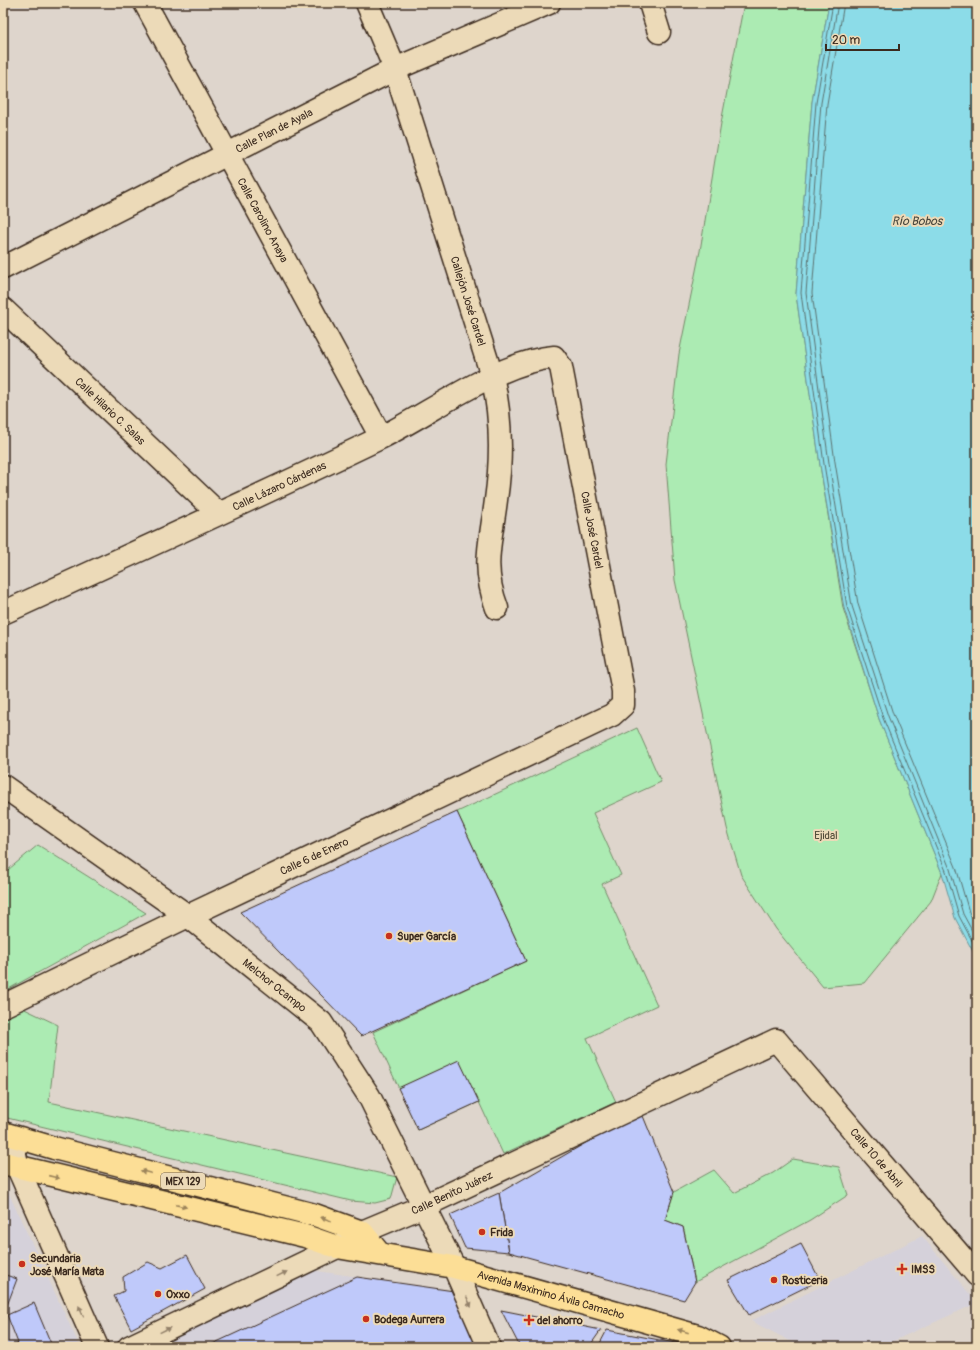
<svg xmlns="http://www.w3.org/2000/svg" width="980" height="1350" viewBox="0 0 980 1350" font-family="Pangolin,sans-serif">
  <style>
    .built { fill: #d5d1da }
    .green { fill: #acebb3; stroke: #748a68 }
    .water { fill: #8cdce8; stroke: #6c9597 }
    .lines { fill: none; stroke-linecap: round; stroke-linejoin: round }
    .shore { stroke: #5b716f; stroke-width: 1 }
    .building { fill: #bfc9fa; stroke: #3b2a1e }
    .street-casing { stroke: #3b2a1e; stroke-width: 25 }
    .secondary-casing { stroke: #3b2a1e; stroke-width: 25 }
    .primary-casing { stroke: #3b2a1e; stroke-width: 25 }
    .street { stroke: #ecdab8; stroke-width: 22 }
    .secondary { stroke: #ecdab8; stroke-width: 22 }
    .primary { stroke: #fcde96; stroke-width: 22 }
    .oneway { fill: #9c845a }
    .oneway2 { fill: #94826b }
    .poi-dot { fill: #c8321e; stroke: #ecdab8; stroke-width: 1.5 }
    .labels { text-anchor: middle; stroke-width: 4; stroke-linejoin: round; paint-order: stroke }
    .shield { fill: #ecdab8; stroke: #705f4c; stroke-width: 1 }
    .shield-label { font-size: 10px; font-weight: bold; fill: #3b2a1e }
    .street-label { font-size: 11px; fill: #3b2a1e; stroke: #ecdab8 }
    .park-label { font-size: 11px; fill: #4c4734; stroke: #ecdab8 }
    .poi-label { font-size: 11px; font-weight: bold; fill: #3b2a1e; stroke: #ecdab8; text-anchor: start }
    .water-label { font-size: 12px; font-style: italic; fill: #47453c; stroke: #ecdab8 }
  </style>
  <rect width="100%" height="100%" fill="#ded5cc"/>
  <filter id="ink" filterUnits="userSpaceOnUse"><feTurbulence type="fractalNoise" baseFrequency=".025" numOctaves="2"/><feDisplacementMap in="SourceGraphic" scale="8" xChannelSelector="R" yChannelSelector="G"/><feConvolveMatrix kernelMatrix="1 2 1 2 8 2 1 2 1" color-interpolation-filters="sRGB"/></filter>
  <g filter="url(#ink)">
    <g class="built">
      <path d="M3,1181L80,1347H3Z"/>
      <path d="M922,1236L977,1303L880,1347H802L751,1321Z"/>
      <path d="M310,1270L443,1289L471,1347H147Z"/>
    </g>
    <g class="green">
      <path d="M744,3H829L812,102L796,294L820,465L843,608L879,719L942,873L931,901L864,983L823,987L776,929L741,875L727,828L675,580L666,464L679,354L700,251L721,123Z"/>
      <path d="M637,728L661,782L593,813L621,875L602,884L657,1005L587,1038L616,1102L503,1154L479,1102L418,1130L373,1032L526,961L457,812Z"/>
      <path d="M38,845L146,913L5,991L3,990V874Z"/>
      <path d="M3,1003H12L58,1025L49,1102L397,1177L391,1199L375,1203L351,1201L3,1117Z"/>
      <path d="M793,1159L839,1167L848,1195L810,1220L695,1282L683,1227L665,1220L674,1192L714,1170L734,1193L773,1173Z"/>
    </g>
    <path class="water" d="M829,3H977V959L955,918L942,873L879,719L844,608L820,465L796,294L812,102Z"/>
    <g class="lines">
      <g class="shore">
        <path d="M833,3L816,103L801,293L824,464L847,607L883,718L946,871L959,916L977,950"/>
        <path d="M838,3L821,103L806,293L829,463L852,606L888,716L950,869L963,914L977,940"/>
        <path d="M844,3L827,104L812,293L835,462L858,604L893,714L956,867L969,912L977,927"/>
      </g>
    </g>
    <g class="building">
      <path d="M457,812L526,961L361,1036L240,912Z"/>
      <path d="M459,1060L479,1102L418,1130L398,1088Z"/>
      <path d="M641,1111L674,1192L665,1220L683,1227L695,1282L684,1300L509,1252L499,1193Z"/>
      <path d="M499,1193L509,1252L465,1248L450,1215Z"/>
      <path d="M801,1244L820,1280L749,1315L728,1280Z"/>
      <path d="M187,1255L205,1289L131,1329L114,1296L124,1291L123,1277L148,1262L162,1268Z"/>
      <path d="M3,1274L17,1279L3,1316Z"/>
      <path d="M357,1277L454,1291L478,1347H206Z"/>
      <path d="M34,1303L52,1346L9,1347L18,1343L7,1315Z"/>
      <path d="M501,1310L601,1330L589,1347H520Z"/>
      <path d="M607,1330L691,1346L694,1347H598Z"/>
    </g>
    <g class="lines">
      <defs>
        <g id="street">
          <path id="s1" d="M145,3L381,437"/>
          <path id="s2" d="M367,3L395,69L492,376C502,418 502,458 496,500C491,542 481,566 497,608"/>
          <path d="M650,3L659,32"/>
          <path id="s3" d="M3,268L395,69L549,3"/>
          <path id="s4" d="M3,309L218,513"/>
          <path id="s5" d="M3,613C129,555 256,498 380,438C431,413 498,362 554,357L561,367L623,691V705L612,715L188,916L3,1006"/>
          <path id="s6" d="M3,786L188,916L321,1022L369,1096L454,1267"/>
          <path d="M11,1136L18,1168L97,1347"/>
          <path id="s7" d="M346,1242L362,1232L424,1206L776,1040L977,1275"/>
        </g>
        <g id="secondary">
          <path d="M454,1267L489,1347"/>
          <path d="M129,1347L337,1247"/>
        </g>
        <g id="primary">
          <path d="M3,1133L54,1148L315,1215L362,1232L379,1253"/>
          <path id="s8" d="M3,1163L305,1236L337,1247L454,1267L698,1336L719,1347"/>
        </g>
      </defs>
      <use href="#street" class="street-casing"/>
      <use href="#secondary" class="secondary-casing"/>
      <use href="#primary" class="primary-casing"/>
      <use href="#street" class="street"/>
      <use href="#secondary" class="secondary"/>
      <use href="#primary" class="primary"/>
    </g>
    <defs><path id="oneway-solid" d="M-6-.8H1V-3.2L6.5 0L1 3.2V.8H-6Z"/></defs>
    <g class="oneway">
      <use href="#oneway-solid" transform="translate(146 1172) rotate(-166)"/>
      <use href="#oneway-solid" transform="translate(54 1177) rotate(13)"/>
      <use href="#oneway-solid" transform="translate(181 1206) rotate(13)"/>
      <use href="#oneway-solid" transform="translate(326 1219) rotate(-160)"/>
      <use href="#oneway-solid" transform="translate(683 1331) rotate(-164)"/>
    </g>
    <g class="oneway2">
      <use href="#oneway-solid" transform="translate(282 1274) rotate(-26)"/>
      <use href="#oneway-solid" transform="translate(469 1302) rotate(66)"/>
      <use href="#oneway-solid" transform="translate(81 1311) rotate(-114)"/>
      <use href="#oneway-solid" transform="translate(165 1330) rotate(-26)"/>
    </g>
  </g>
  <g class="poi-dot">
    <circle cx="389" cy="936" r="4"/>
    <circle cx="482" cy="1232" r="4"/>
    <circle cx="22" cy="1264" r="4"/>
    <path d="M900 1263h4v4h4v4h-4v4h-4v-4h-4v-4h4z"/>
    <circle cx="774" cy="1280" r="4"/>
    <circle cx="158" cy="1294" r="4"/>
    <circle cx="366" cy="1319" r="4"/>
    <path d="M527 1314h4v4h4v4h-4v4h-4v-4h-4v-4h4z"/>
  </g>
  <g class="labels">
    <rect class="shield" x="161" y="1173" width="44" height="16" rx="3"/>
    <g class="shield-label">
      <text x="183" y="1185">MEX 129</text>
    </g>
    <g class="street-label">
      <text dy="4" stroke="none"><textPath href="#s3" startOffset="304">Calle Plan de Ayala</textPath></text>
      <text dy="4" stroke="none"><textPath href="#s1" startOffset="247">Calle Carolino Anaya</textPath></text>
      <text dy="4" stroke="none"><textPath href="#s2" startOffset="315">Callejón José Cardel</textPath></text>
      <text dy="4" stroke="none"><textPath href="#s4" startOffset="148">Calle Hilario C. Salas</textPath></text>
      <text dy="4" stroke="none"><textPath href="#s5" startOffset="304">Calle Lázaro Cárdenas</textPath></text>
      <text dy="4" stroke="none"><textPath href="#s5" startOffset="787">Calle José Cardel</textPath></text>
      <text transform="translate(314 856) rotate(-25)" y="4">Calle 6 de Enero</text>
      <text dy="4" stroke="none"><textPath href="#s6" startOffset="337">Melchor Ocampo</textPath></text>
      <text dy="4" stroke="none"><textPath href="#s7" startOffset="630">Calle 10 de Abril</textPath></text>
      <text dy="4" stroke="none"><textPath href="#s7" startOffset="117">Calle Benito Juárez</textPath></text>
      <text dy="4" stroke="none"><textPath href="#s8" startOffset="564">Avenida Maximino Ávila Camacho</textPath></text>
    </g>
    <g class="park-label">
      <text x="826" y="839">Ejidal</text>
    </g>
    <g class="poi-label">
      <text x="397" y="940">Super García</text>
      <text x="490" y="1236">Frida</text>
      <text x="30" y="1262">Secundaria<tspan x="30" dy="13">José María Mata</tspan></text>
      <text x="911" y="1273">IMSS</text>
      <text x="782" y="1284">Rosticeria</text>
      <text x="166" y="1298">Oxxo</text>
      <text x="374" y="1323">Bodega Aurrera</text>
      <text x="537" y="1324">del ahorro</text>
    </g>
    <g class="water-label">
      <text x="917" y="225">Río Bobos</text>
    </g>
  </g>
  <rect width="980" height="1350" fill="none" stroke="#ecdab8" stroke-width="16"/>
  <rect x="8" y="8" width="964" height="1334" fill="none" stroke="#3b2a1e" stroke-width="1.5" filter="url(#ink)"/>
  <path d="M826 44v6h73v-6" fill="none" stroke="#3b2a1e" stroke-width="2"/>
  <text x="832" y="44" font-size="12" fill="#3b2a1e" stroke="#ecdab8" stroke-width="3" paint-order="stroke">20 m</text>
</svg>
